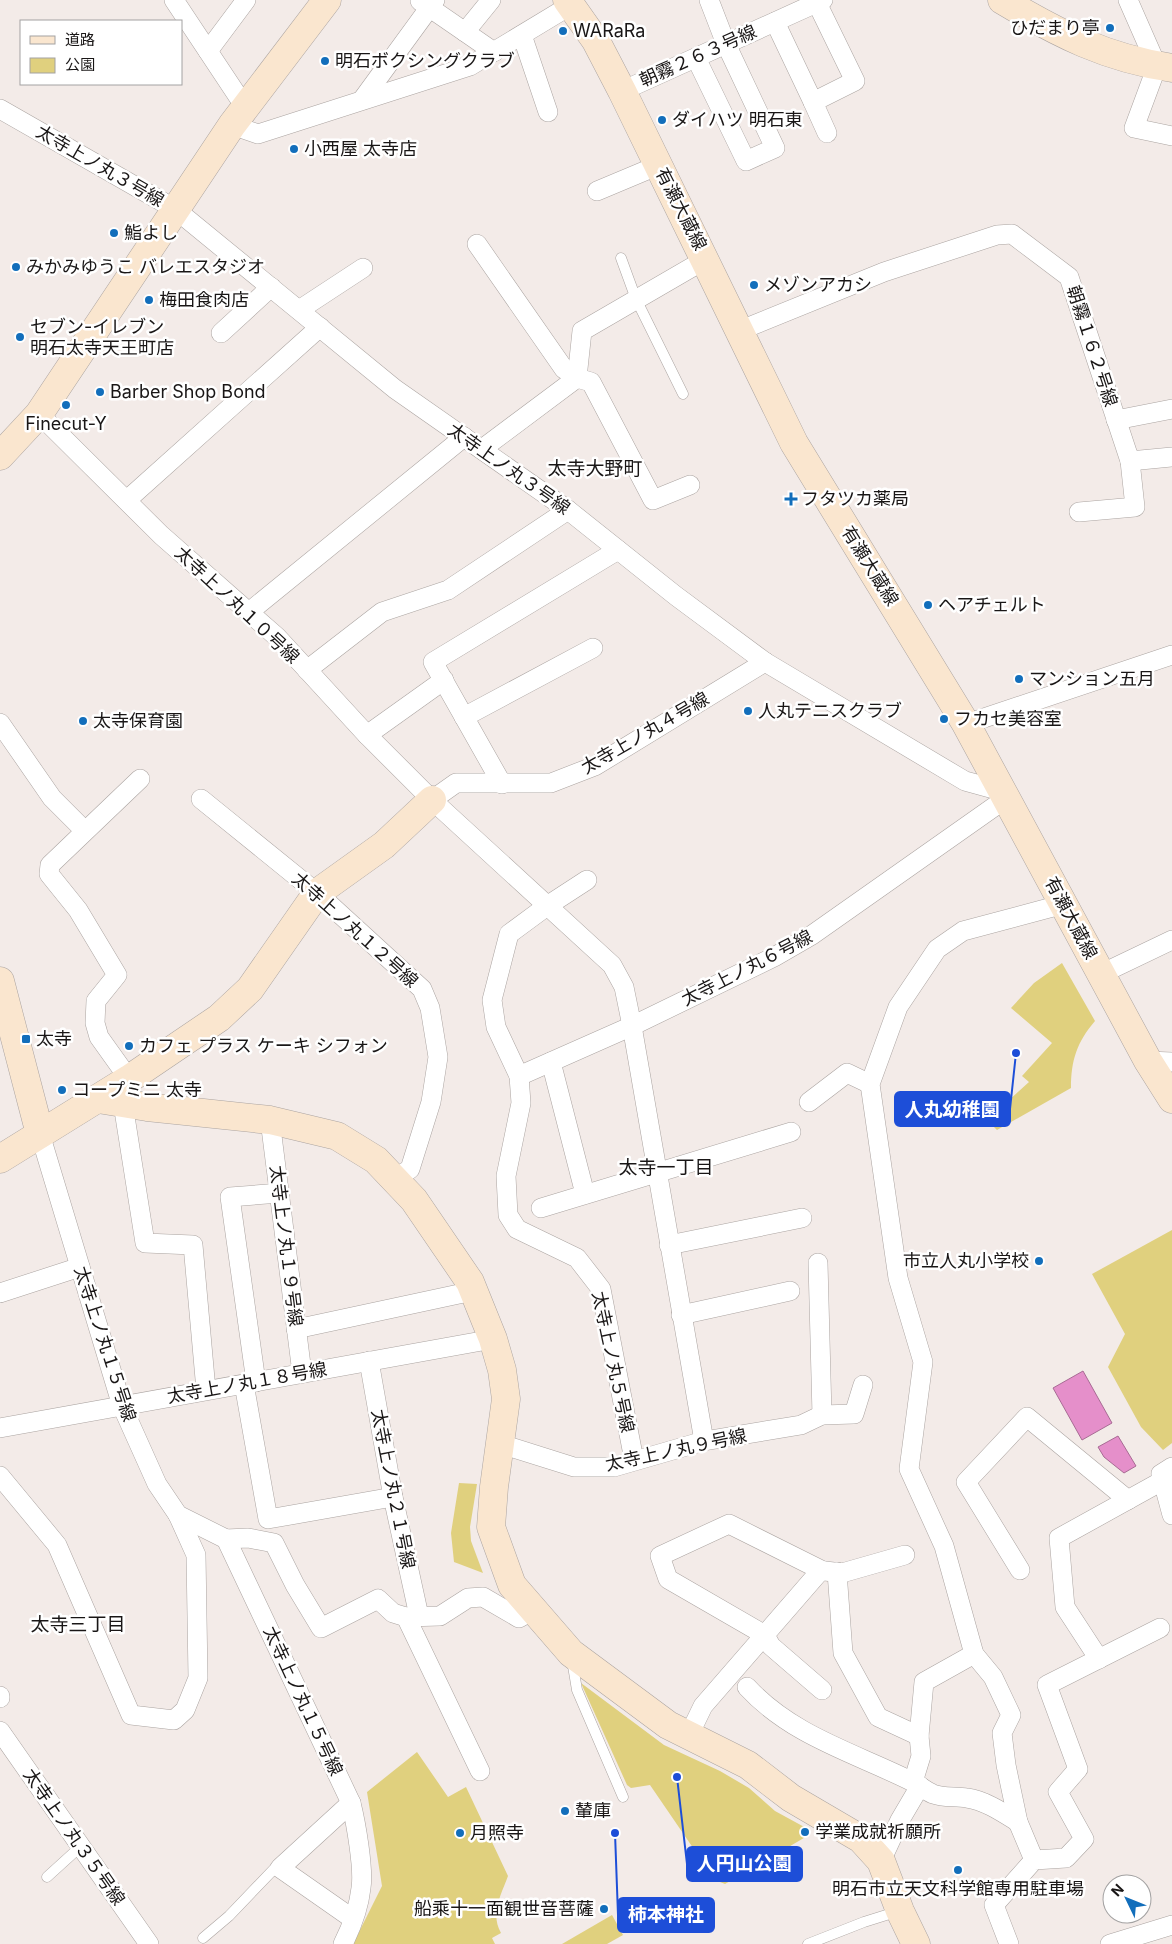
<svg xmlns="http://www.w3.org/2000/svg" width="1172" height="1944" viewBox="0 0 1172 1944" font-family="Inter,'Noto Sans JP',sans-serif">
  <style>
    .green { fill: #e0d07e }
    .water { fill: #e58fca; stroke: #a86b94 }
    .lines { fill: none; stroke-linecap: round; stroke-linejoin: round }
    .lane-casing { stroke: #aba4a1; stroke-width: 11 }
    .street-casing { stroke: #aba4a1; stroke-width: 20 }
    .secondary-casing { stroke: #aba4a1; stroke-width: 29 }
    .lane { stroke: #fff; stroke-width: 10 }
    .street { stroke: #fff; stroke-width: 19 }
    .secondary { stroke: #fae6cf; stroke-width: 28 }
    .poi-dot { fill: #126ebb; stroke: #fff; stroke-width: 2 }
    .labels { text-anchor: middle; stroke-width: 5; stroke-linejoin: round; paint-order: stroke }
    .poi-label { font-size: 18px; fill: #191616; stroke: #fff; text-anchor: start }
    .street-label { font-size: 18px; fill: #191616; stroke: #fff }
    .neighbourhood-label { font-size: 19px; fill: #191616; stroke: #fff }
    .leader { fill: none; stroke: #1d4ed8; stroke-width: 2 }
    .callout-dot { fill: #1d4ed8; stroke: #fff; stroke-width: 2 }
    .callout { fill: #1d4ed8; stroke: #1d4ed8; stroke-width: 2 }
    .callout-label { font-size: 19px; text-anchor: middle; font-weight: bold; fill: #fff }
  </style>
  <rect width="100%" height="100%" fill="#f3ebe8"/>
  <g class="green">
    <path d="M1062,963L1095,1021C1077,1042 1071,1060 1071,1088L997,1130L987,1120L1029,1082L1022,1076L1052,1043L1011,1008L1034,983Z"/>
    <path d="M1172,1230V1443L1163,1450L1141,1427L1108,1367L1125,1334L1092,1274Z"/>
    <path d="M459,1483L477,1484L470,1527L471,1541L483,1573L454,1562L451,1533Z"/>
    <path d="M581,1683L664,1745L720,1771L749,1788L775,1811L808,1829L809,1835L725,1884L715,1880L650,1785L631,1788L627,1785Z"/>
    <path d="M417,1752L448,1797L466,1787L508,1876C501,1895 490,1914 501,1933L492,1938L495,1944H353L382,1886L367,1792Z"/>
    <path d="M612,1915L623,1935L607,1944H562Z"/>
  </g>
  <g class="water">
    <path d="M1083,1371L1112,1423L1082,1440L1053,1388Z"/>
    <path d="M1118,1436L1136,1466L1124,1473L1104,1457L1098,1447Z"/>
  </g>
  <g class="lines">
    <defs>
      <g id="lane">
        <path d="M621,258L636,299L683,394"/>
        <path d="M572,1660L577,1690L623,1797"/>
        <path d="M47,1877L80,1847"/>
        <path d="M203,1938L229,1916L274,1869L280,1868"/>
        <path d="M808,1944L864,1922L899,1911"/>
      </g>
      <g id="street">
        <path d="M174,0L245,107"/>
        <path d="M1128,0L1157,66L1134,128L1172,136"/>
        <path d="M420,1L494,52"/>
        <path d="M775,22L813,102L855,81L817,3"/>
        <path d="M465,32L491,0"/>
        <path d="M522,35L548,112"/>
        <path d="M208,51L246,0"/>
        <path d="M696,58L746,161L775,148L726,44L709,0"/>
        <path d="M622,91L823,0"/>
        <path d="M362,100L435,0"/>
        <path d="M813,102L827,133"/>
        <path d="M0,109L175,209L395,389L568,510L676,596L765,662L965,781L1005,792"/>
        <path d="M232,125L258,134L470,66L571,5"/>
        <path d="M597,191L659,165"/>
        <path d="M477,244L564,369L577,378L591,382L653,500L690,485"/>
        <path d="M299,310L363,268"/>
        <path d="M741,330L884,272L997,235L1012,234L1069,277L1130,461L1172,457"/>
        <path d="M221,333L271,287"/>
        <path d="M39,414L161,535L277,637L367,735L432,800L612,965L624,987L632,1026L704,1441"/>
        <path d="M1116,420L1172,409"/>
        <path d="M482,449L577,378L582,331L706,259"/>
        <path d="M127,500L320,327"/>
        <path d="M1079,512L1135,507L1130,461"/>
        <path d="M249,612L464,437"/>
        <path d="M307,670L382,612L448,590L568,510"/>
        <path d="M464,717L593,648"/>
        <path d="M0,723L52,798L84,830"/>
        <path d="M966,724L1172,655"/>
        <path d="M367,735L444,680"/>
        <path d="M502,784L433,662L618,550"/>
        <path d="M201,799L317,893L422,989L430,1008L438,1057L431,1102L410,1169L395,1179"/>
        <path d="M432,800L456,783H551L595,766L765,662"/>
        <path d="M587,880L547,906L509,934L492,1000L496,1027L519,1076L521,1103L506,1176L508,1215L517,1229L577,1258L601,1289L634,1460"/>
        <path d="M1101,974L1172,940"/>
        <path d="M1148,1061L1172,1062"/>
        <path d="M551,1062L585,1194"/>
        <path d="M519,1076L632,1026L774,957L812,935L1008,797"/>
        <path d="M129,1079L99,1037L95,1023L96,1001L117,975L78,910L49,874L50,865L140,779"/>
        <path d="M809,1102L847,1073L870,1084"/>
        <path d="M123,1104L145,1243L193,1245L206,1390"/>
        <path d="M270,1120L302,1373"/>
        <path d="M40,1134L122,1406L157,1484L178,1515L226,1539L351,1803C356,1823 364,1869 361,1888C359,1907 351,1928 343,1944"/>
        <path d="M541,1208L791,1132"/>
        <path d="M669,1245L802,1218"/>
        <path d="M818,1263L822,1415"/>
        <path d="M0,1293L80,1267"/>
        <path d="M681,1315L790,1291"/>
        <path d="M296,1329L473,1291"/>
        <path d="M369,1361L393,1497L419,1616"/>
        <path d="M256,1382L230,1197L280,1193"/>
        <path d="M244,1384L268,1519L393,1497"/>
        <path d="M0,1428L493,1339"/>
        <path d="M501,1444L574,1467H614L704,1441L801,1425L822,1415L854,1414L863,1385"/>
        <path d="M1172,1467L1161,1474L1172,1515"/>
        <path d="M0,1476L57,1545L131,1715L174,1720L185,1710L198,1678L196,1555L178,1515"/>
        <path d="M226,1539L248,1538L274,1543L295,1585L321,1628L378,1599L393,1613L406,1617L440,1616L468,1598L483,1597L519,1618L533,1610"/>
        <path d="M1020,1570L966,1482L1027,1417L1128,1500"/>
        <path d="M825,1571L842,1573L905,1555"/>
        <path d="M837,1572L843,1653L878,1717L919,1736L921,1756L913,1782"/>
        <path d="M406,1617L480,1771"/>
        <path d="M1099,1659L1065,1607L1059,1538L1162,1481"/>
        <path d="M747,1687C792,1736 855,1753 913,1782C920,1786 926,1791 933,1794C943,1798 956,1796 967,1798C986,1801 1002,1812 1018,1822"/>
        <path d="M0,1696V1698"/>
        <path d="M0,1731L149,1944"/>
        <path d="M919,1736L924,1682L974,1654"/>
        <path d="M688,1737L703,1706L821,1570L729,1524L660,1556L668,1579L765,1635L771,1646L822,1690"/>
        <path d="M351,1803L280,1868L353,1919"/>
        <path d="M1034,1860L1018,1822L1006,1765L1002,1733L1011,1715L993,1677L974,1654L944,1546L909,1469L923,1362L898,1278L870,1084L898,1007L937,949L963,931L1064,904"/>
        <path d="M881,1861L900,1820L920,1786"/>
        <path d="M1009,1944L994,1905L1034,1860L1066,1858L1084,1839L1058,1792L1078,1769L1047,1685L1160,1628"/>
        <path d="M1110,1944L1172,1925"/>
      </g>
      <g id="secondary">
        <path d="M567,0L596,41L622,91L794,443L966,724L1148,1061L1172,1099"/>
        <path d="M1002,0C1059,34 1106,58 1172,68"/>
        <path d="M0,456L39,414L232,125L327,0"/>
        <path d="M0,981L40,1134"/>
        <path d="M98,1099L147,1107L270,1120L337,1136L376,1160L414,1200L470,1282L493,1339L502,1370L506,1399L494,1487L491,1527L512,1585L571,1653L668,1725L748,1765L791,1798L861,1839L881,1861L900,1911L916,1944"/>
        <path d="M0,1159L129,1079L219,1018L250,989L317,893L384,845L432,800"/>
      </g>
    </defs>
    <use href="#lane" class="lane-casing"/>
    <use href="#street" class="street-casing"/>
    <use href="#secondary" class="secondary-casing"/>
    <use href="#lane" class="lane"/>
    <use href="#street" class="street"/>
    <use href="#secondary" class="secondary"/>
  </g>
  <g class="poi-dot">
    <circle cx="1110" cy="28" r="5"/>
    <circle cx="563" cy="31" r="5"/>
    <circle cx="325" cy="61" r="5"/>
    <circle cx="662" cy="120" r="5"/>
    <circle cx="294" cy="149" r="5"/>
    <circle cx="114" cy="233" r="5"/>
    <circle cx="16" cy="267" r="5"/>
    <circle cx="754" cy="285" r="5"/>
    <circle cx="149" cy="300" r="5"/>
    <circle cx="20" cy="337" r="5"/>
    <circle cx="100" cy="392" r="5"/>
    <circle cx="66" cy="405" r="5"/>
    <path d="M788.5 491.5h5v5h5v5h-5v5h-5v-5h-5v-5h5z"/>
    <circle cx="928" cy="605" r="5"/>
    <circle cx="1019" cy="679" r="5"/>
    <circle cx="748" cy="711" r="5"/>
    <circle cx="944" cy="719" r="5"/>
    <circle cx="83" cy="721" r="5"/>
    <rect x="21" y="1034" width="10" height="10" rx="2.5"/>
    <circle cx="129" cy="1046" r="5"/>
    <circle cx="62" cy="1090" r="5"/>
    <circle cx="1039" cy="1261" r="5"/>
    <circle cx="565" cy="1811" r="5"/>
    <circle cx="805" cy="1832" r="5"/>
    <circle cx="460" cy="1833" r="5"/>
    <circle cx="958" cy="1870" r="5"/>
    <circle cx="604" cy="1909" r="5"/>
  </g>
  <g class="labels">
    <g class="poi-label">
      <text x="1100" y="34" text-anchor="end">ひだまり亭</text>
      <text x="573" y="37">WARaRa</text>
      <text x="335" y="67">明石ボクシングクラブ</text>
      <text x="672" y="126">ダイハツ 明石東</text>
      <text x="304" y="155">小西屋 太寺店</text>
      <text x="124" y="239">鮨よし</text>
      <text x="26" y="273">みかみゆうこ バレエスタジオ</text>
      <text x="764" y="291">メゾンアカシ</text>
      <text x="159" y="306">梅田食肉店</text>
      <text x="30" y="333">セブン-イレブン<tspan x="30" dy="21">明石太寺天王町店</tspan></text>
      <text x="110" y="398">Barber Shop Bond</text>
      <text x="66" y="430" text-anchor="middle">Finecut-Y</text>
      <text x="801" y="505">フタツカ薬局</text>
      <text x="938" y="611">ヘアチェルト</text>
      <text x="1029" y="685">マンション五月</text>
      <text x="758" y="717">人丸テニスクラブ</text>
      <text x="954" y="725">フカセ美容室</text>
      <text x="93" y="727">太寺保育園</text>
      <text x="36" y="1045">太寺</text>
      <text x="139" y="1052">カフェ プラス ケーキ シフォン</text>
      <text x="72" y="1096">コープミニ 太寺</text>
      <text x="1029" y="1267" text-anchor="end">市立人丸小学校</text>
      <text x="575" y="1817">輦庫</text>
      <text x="815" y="1838">学業成就祈願所</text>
      <text x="470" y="1839">月照寺</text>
      <text x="958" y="1895" text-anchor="middle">明石市立天文科学館専用駐車場</text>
      <text x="594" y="1915" text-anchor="end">船乘十一面観世音菩薩</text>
    </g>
    <g class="street-label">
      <text transform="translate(698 56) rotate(-24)" y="6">朝霧２６３号線</text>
      <text transform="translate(100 166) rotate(30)" y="6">太寺上ノ丸３号線</text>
      <text transform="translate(681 209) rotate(63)" y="6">有瀬大蔵線</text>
      <text transform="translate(1092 346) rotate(72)" y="6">朝霧１６２号線</text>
      <text transform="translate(509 469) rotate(35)" y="6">太寺上ノ丸３号線</text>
      <text transform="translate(870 566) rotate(58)" y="6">有瀬大蔵線</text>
      <text transform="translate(237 605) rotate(43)" y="6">太寺上ノ丸１０号線</text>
      <text transform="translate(645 733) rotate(-30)" y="6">太寺上ノ丸４号線</text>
      <text transform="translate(1071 918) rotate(62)" y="6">有瀬大蔵線</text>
      <text transform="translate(355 930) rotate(42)" y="6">太寺上ノ丸１２号線</text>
      <text transform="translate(747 968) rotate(-27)" y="6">太寺上ノ丸６号線</text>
      <text transform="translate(286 1246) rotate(83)" y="6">太寺上ノ丸１９号線</text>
      <text transform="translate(105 1344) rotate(72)" y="6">太寺上ノ丸１５号線</text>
      <text transform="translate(613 1362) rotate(78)" y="6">太寺上ノ丸５号線</text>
      <text transform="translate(247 1383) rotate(-10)" y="6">太寺上ノ丸１８号線</text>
      <text transform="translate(676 1450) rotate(-12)" y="6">太寺上ノ丸９号線</text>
      <text transform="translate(393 1489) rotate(79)" y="6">太寺上ノ丸２１号線</text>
      <text transform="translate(303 1701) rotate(65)" y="6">太寺上ノ丸１５号線</text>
      <text transform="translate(74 1837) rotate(55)" y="6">太寺上ノ丸３５号線</text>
    </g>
    <g class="neighbourhood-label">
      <text x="595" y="475">太寺大野町</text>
      <text x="666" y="1174">太寺一丁目</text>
      <text x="78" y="1631">太寺三丁目</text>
    </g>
  </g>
  <path class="leader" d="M1016 1053L1010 1109M677 1777L687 1864M615 1833L618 1915"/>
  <g class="callout-dot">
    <circle cx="1016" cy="1053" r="5"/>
    <circle cx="677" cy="1777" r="5"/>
    <circle cx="615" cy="1833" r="5"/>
  </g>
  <g class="callout">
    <rect x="895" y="1092" width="115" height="34" rx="5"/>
    <rect x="687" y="1847" width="115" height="34" rx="5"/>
    <rect x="618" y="1898" width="96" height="34" rx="5"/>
  </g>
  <g class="callout-label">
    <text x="952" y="1116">人丸幼稚園</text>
    <text x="744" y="1870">人円山公園</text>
    <text x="666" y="1921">柿本神社</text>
  </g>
  <rect x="20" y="20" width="162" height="65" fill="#ffffff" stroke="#a3a2a2"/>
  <rect x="30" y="36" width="25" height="8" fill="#fae6cf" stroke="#a3a2a2"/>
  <text x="65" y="45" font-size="15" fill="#191616">道路</text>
  <rect x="30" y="58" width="25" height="15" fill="#e0d07e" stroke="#a3a2a2"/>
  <text x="65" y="70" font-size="15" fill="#191616">公園</text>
  <g transform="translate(1127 1899) rotate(313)"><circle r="24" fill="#ffffff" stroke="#a3a2a2"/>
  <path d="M0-4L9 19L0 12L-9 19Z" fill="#126ebb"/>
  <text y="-8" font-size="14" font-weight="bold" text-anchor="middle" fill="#191616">N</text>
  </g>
</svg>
